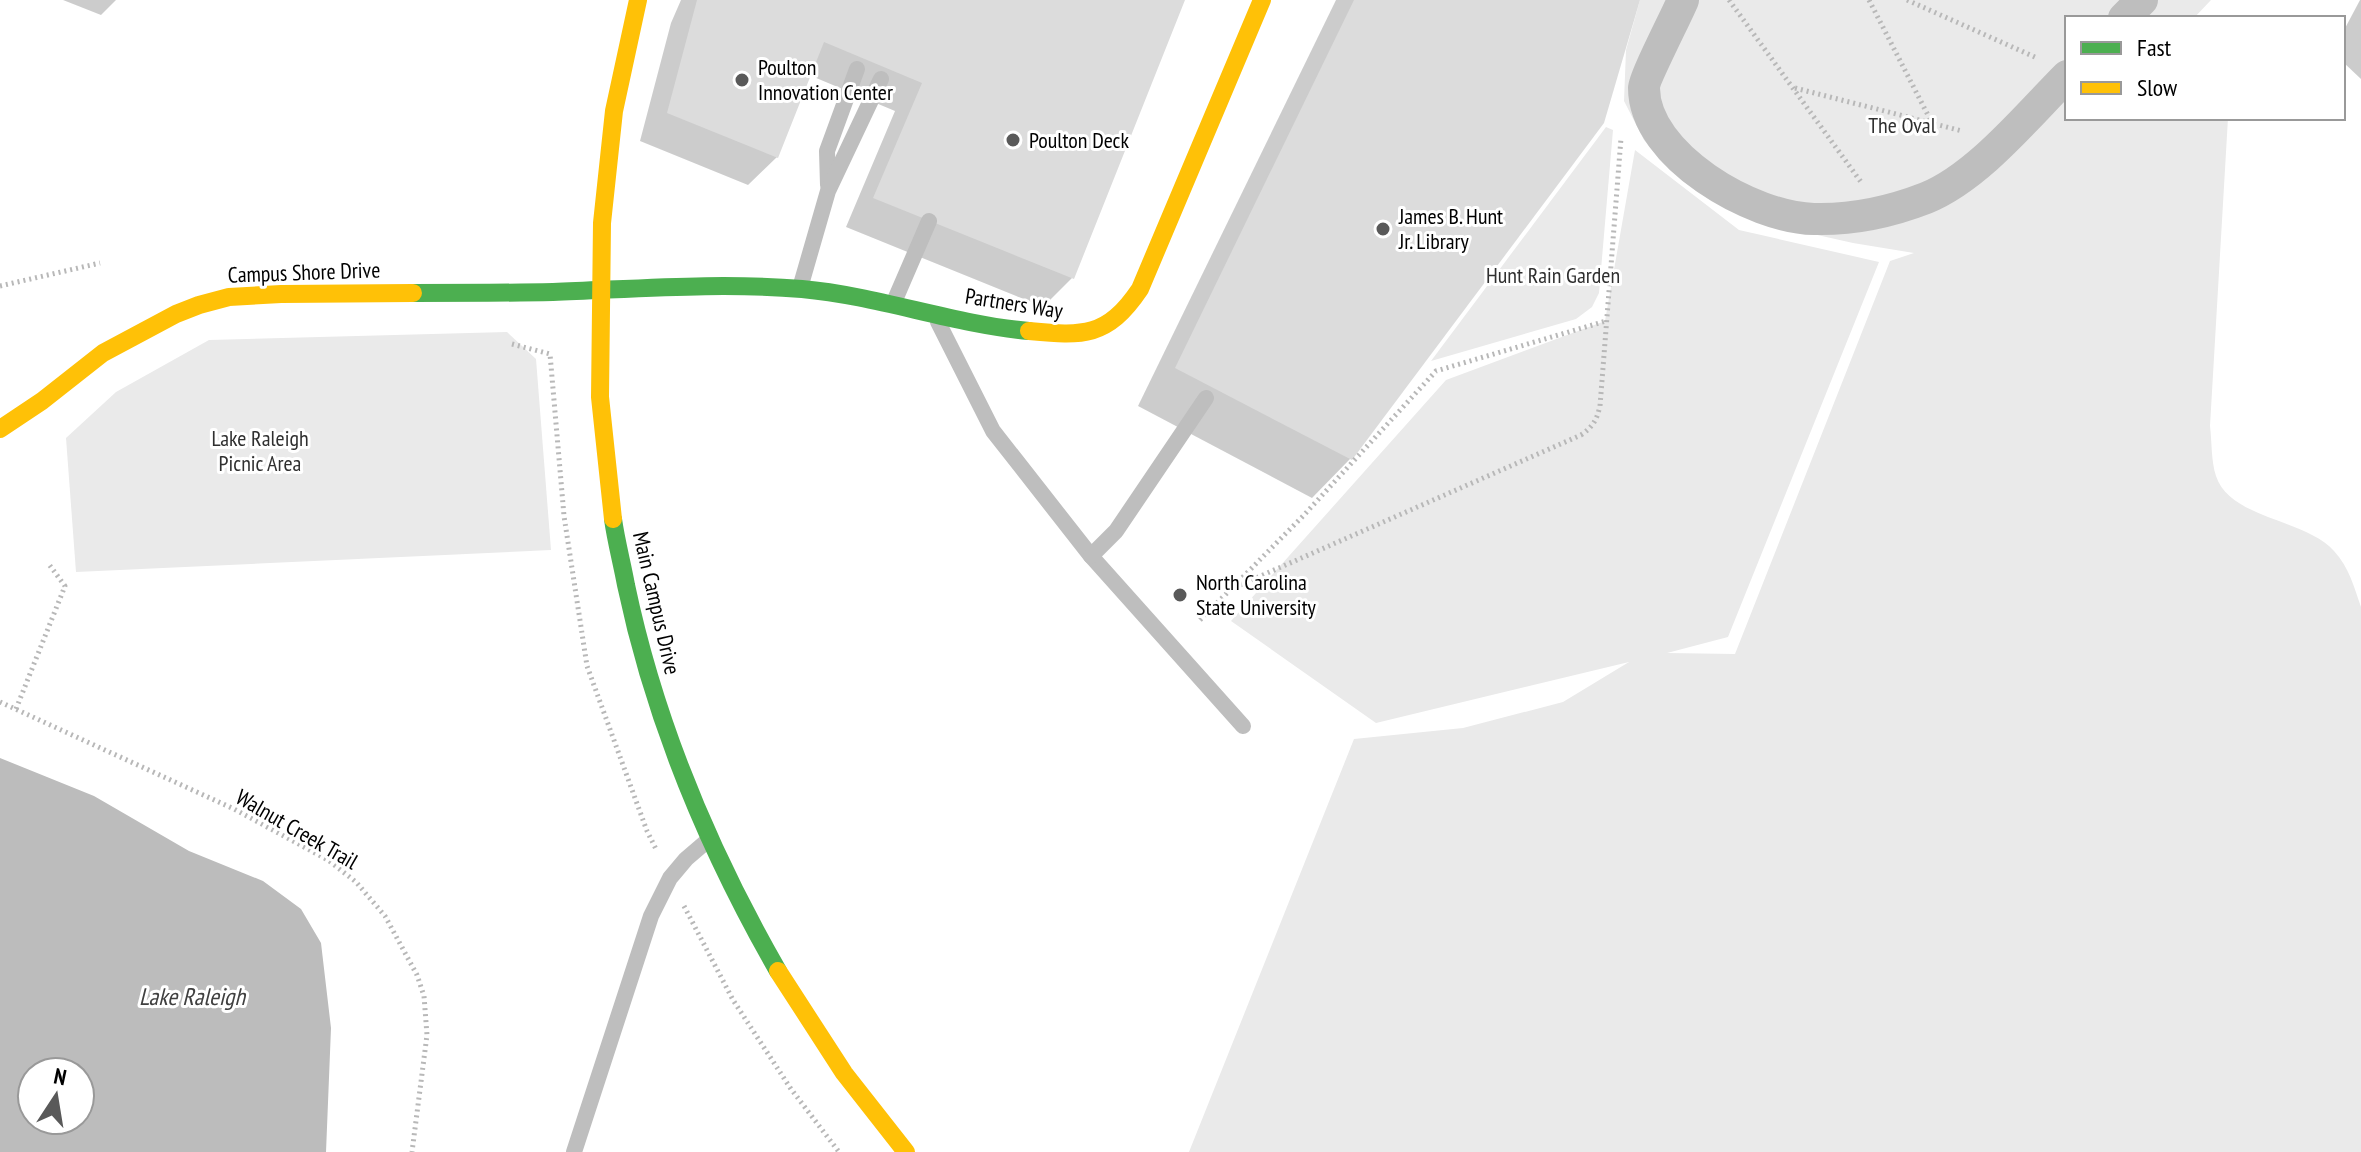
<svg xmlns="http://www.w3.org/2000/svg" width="2361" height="1152" viewBox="0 0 2361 1152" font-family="'PT Sans Narrow',sans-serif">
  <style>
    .green { fill: #eaeaea }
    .water { fill: #bcbcbc; fill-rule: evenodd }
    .shadow { fill: #0003 }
    .building { fill: #dcdcdc }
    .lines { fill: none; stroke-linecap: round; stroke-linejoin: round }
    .path { stroke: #b8b8b8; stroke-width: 5; stroke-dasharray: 2 4; stroke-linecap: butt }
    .lane { stroke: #bebebe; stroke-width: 16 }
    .street { stroke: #bebebe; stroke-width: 32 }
    .fast { stroke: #4caf50; stroke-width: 18 }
    .slow { stroke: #ffc107; stroke-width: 18 }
    .poi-dot { fill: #595959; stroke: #fff; stroke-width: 3 }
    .labels { text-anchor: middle; stroke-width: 6; stroke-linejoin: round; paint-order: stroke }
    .poi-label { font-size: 22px; fill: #000; stroke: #fff; text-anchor: start }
    .park-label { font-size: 22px; fill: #2f2f2f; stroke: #fff }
    .street-label { font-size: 22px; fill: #000; stroke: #fff }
    .water-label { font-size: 24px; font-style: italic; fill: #404040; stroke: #fff }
  </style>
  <rect width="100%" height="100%" fill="#fff"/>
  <g class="green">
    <path d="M1640,0H2211L2194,18H2067V118H2228L2210,426C2212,442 2211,461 2216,476C2230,519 2306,519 2334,551C2349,567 2354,587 2361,607V1152H1189L1354,739L1463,728L1563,702L1629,662L1376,723L1231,621L1446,380L1605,321L1635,150L1739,230L1879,262L1728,637L1667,653L1735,654L1890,261L1914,253L1853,243L1804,232L1734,212L1695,190L1663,163L1644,140L1624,101L1626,50Z"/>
    <path d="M1606,127L1613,130L1599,293L1592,307L1576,319L1431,361Z"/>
    <path d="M507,332L536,359L551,550L76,572L66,438L116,392L209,340Z"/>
  </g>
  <path class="water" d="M0,758L94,796L189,851L263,881L301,909L321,943L331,1028L326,1152H0ZM32,1072H80V1120H32Z"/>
  <g class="shadow">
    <path d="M63,0H116L101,15Z"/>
    <path d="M681,0H1183L1072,278L1043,307L846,227L895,111L809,75L777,157L748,185L640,141L671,23Z"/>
    <path d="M1336,0H1639L1602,122L1350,459L1312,498L1138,406Z"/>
    <path d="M2360,0H2361V79L2343,62V32Z"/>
  </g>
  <g class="building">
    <path d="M697,0H1185L1074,279L873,198L922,83L824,42L778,158L667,113Z"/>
    <path d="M1354,0H1640L1604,123L1352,460L1175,368Z"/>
  </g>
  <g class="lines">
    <g class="path">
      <path d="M1729,0L1861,182"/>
      <path d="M1869,0L1932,123"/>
      <path d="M1907,0L2037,58"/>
      <path d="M1795,88L1962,131"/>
      <path d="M0,286L100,263"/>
      <path d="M512,344L550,354L564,516L587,666L647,831L657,851"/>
      <path d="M1234,586L1304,515L1436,371L1606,321"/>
      <path d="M1200,620L1231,589L1581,435C1593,427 1597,419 1600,406L1621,138"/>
      <path d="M0,702L234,809L328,860L356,882L385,916L417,975L424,996L427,1035L412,1152"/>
      <path d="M16,709L65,586L48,563"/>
      <path d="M684,906L733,1000L791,1089L839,1152"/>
    </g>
    <g class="lane">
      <path d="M828,185L827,151L857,69"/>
      <path d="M800,288L828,191L881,79"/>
      <path d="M894,302L929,221"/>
      <path d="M938,322L993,431L1091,556L1243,726"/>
      <path d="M1091,556L1116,531L1206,398"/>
      <path d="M574,1152L651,916L670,878L686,859L707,841"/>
    </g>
    <g class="street">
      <path d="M1683,0C1677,15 1644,78 1644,88C1644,156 1753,218 1814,219C1852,220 1890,212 1926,198C1978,177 2028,115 2067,76"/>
      <path d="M2124,18L2142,0"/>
    </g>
    <g class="fast">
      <path d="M413,293C460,293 506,293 553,292C636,289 719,282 802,289C879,296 952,324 1029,331"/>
      <path d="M613,519C616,541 622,563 626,585C655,723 708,849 778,971"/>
    </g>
    <g class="slow">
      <path d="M1029,331C1083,336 1107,338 1140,289L1262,0"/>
      <path d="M0,429L42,401L103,353L176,314L199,305L229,297L281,294L413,293"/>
      <path d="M613,519L600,397L602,223L614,111L638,0"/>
      <path d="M778,971L844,1073L906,1152"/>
    </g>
  </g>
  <g class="poi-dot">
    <circle cx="742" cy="80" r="8"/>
    <circle cx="1013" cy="140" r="8"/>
    <circle cx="1383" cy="229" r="8"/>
    <circle cx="1180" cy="595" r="8"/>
  </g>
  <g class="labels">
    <g class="poi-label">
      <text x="758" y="75">Poulton<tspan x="758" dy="25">Innovation Center</tspan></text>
      <text x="1029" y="148">Poulton Deck</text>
      <text x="1399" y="224">James B. Hunt<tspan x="1399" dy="25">Jr. Library</tspan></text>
      <text x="1196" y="590">North Carolina<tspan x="1196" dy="25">State University</tspan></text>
    </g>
    <g class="park-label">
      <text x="1902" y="133">The Oval</text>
      <text x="1553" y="283">Hunt Rain Garden</text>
      <text x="260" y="446">Lake Raleigh<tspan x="260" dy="25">Picnic Area</tspan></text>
    </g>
    <g class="street-label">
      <text transform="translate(304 272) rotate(-2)" y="8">Campus Shore Drive</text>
      <text transform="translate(1014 303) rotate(9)" y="8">Partners Way</text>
      <text transform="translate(657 603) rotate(77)" y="8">Main Campus Drive</text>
      <text transform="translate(297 829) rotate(30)" y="8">Walnut Creek Trail</text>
    </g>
    <g class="water-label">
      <text x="192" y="1005">Lake Raleigh</text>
    </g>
  </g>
  <rect x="2065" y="16" width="280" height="104" fill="#ffffff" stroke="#999999" stroke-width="2"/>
  <rect x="2081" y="42" width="40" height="12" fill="#4caf50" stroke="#999999" stroke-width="2"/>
  <text x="2137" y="56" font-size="24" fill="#000000">Fast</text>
  <rect x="2081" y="82" width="40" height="12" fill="#ffc107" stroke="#999999" stroke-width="2"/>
  <text x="2137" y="96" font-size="24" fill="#000000">Slow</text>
  <g transform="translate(56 1096) rotate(12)"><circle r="38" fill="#ffffff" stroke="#999999" stroke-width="2"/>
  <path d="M0-6L14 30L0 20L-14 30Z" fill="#595959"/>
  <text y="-12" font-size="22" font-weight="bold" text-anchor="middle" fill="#000000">N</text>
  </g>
</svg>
